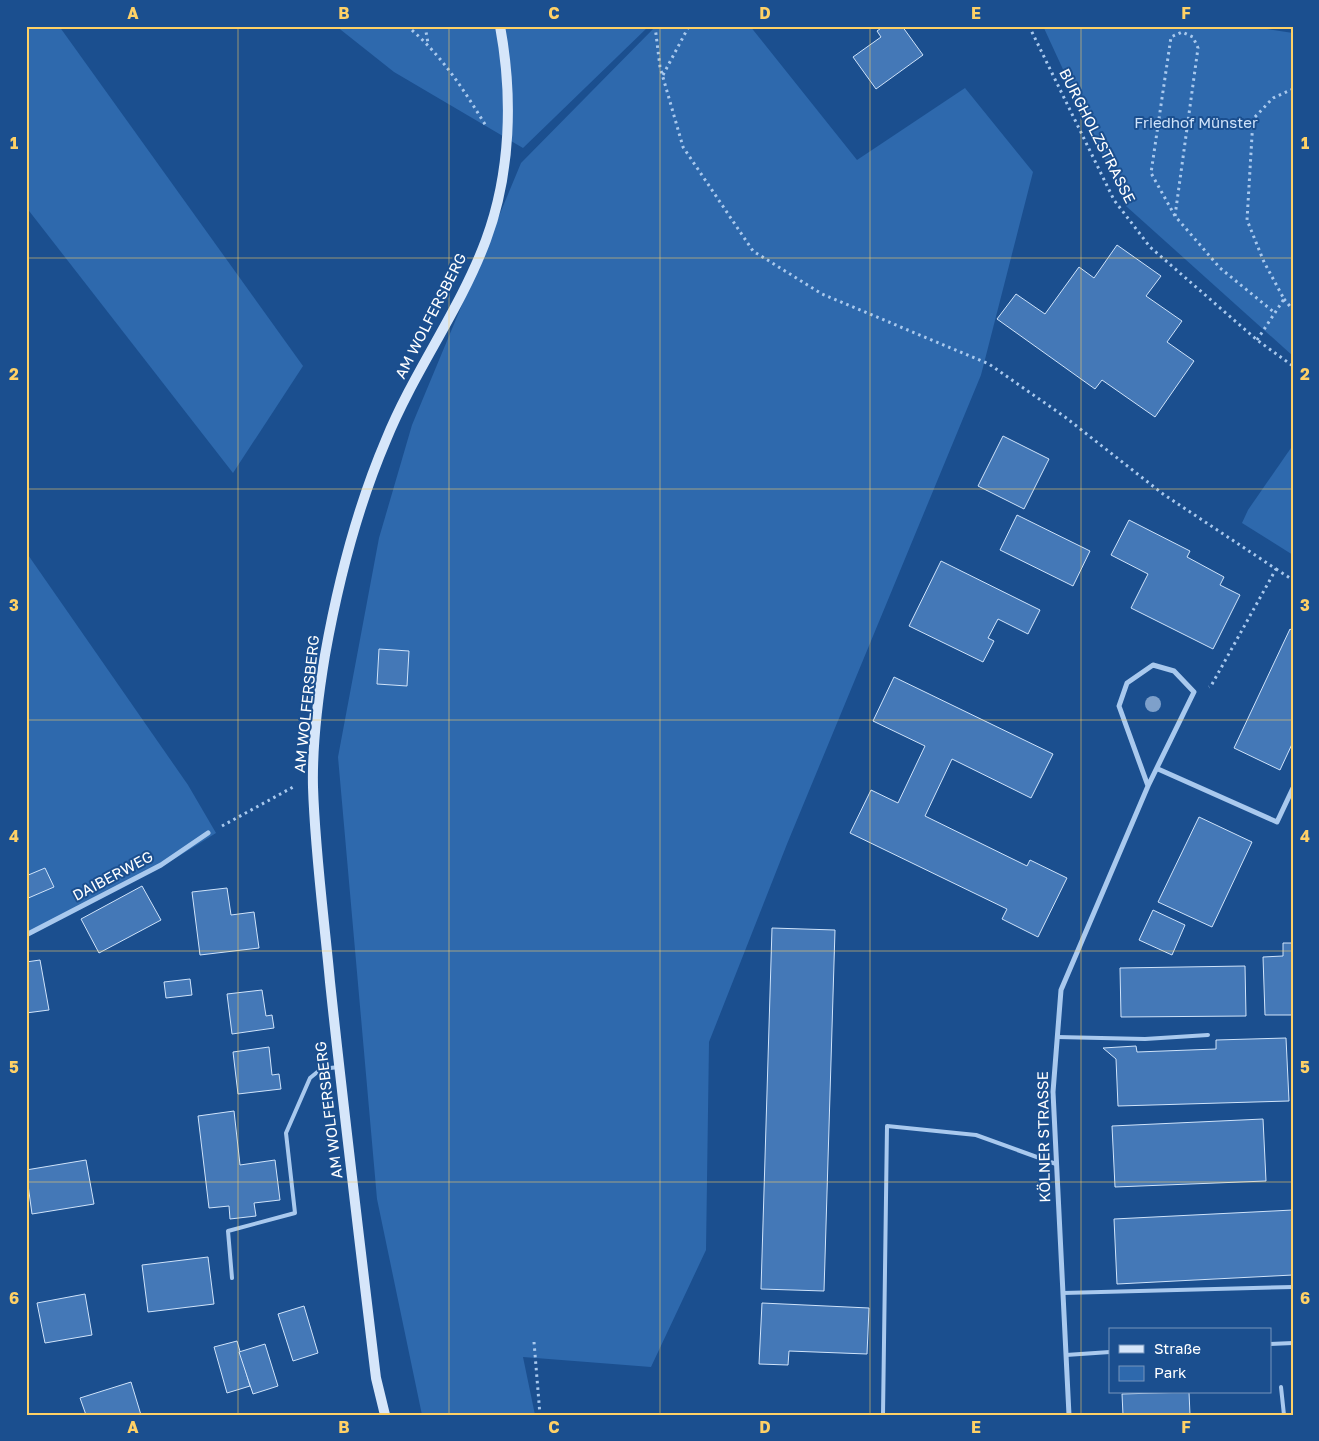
<svg xmlns="http://www.w3.org/2000/svg" width="1319" height="1441" viewBox="0 0 1319 1441" font-family="'Golos Text',sans-serif">
  <style>
    .green { fill: #2e69ad }
    .building { fill: #4478b7; stroke: #cfe3fa }
    .lines { fill: none; stroke-linecap: round; stroke-linejoin: round }
    .path { stroke: #a9c9ee; stroke-width: 3; stroke-dasharray: 2.5 4; stroke-linecap: butt }
    .lane { stroke: #a9c9ee; stroke-width: 4 }
    .street { stroke: #a9c9ee; stroke-width: 5 }
    .secondary { stroke: #d6e6fa; stroke-width: 10 }
    .tree { fill: #7ea0ca }
    .grid { fill: none; stroke: #ffd166; stroke-width: 1; stroke-opacity: 0.55 }
    .labels { text-anchor: middle; stroke-width: 4; stroke-linejoin: round; paint-order: stroke }
    .park-label { font-size: 15px; fill: #cfe3fa; stroke: #1b4f8f }
    .street-label { font-size: 15px; fill: #fff; stroke: #1b4f8f }
    .neatline { fill: none; stroke: #ffd166; stroke-width: 2 }
    .grid-label { font-size: 16px; text-anchor: middle; font-weight: bold; fill: #ffd166 }
  </style>
  <rect width="100%" height="100%" fill="#1b4f8f"/>
  <g class="green">
    <path d="M26,26H59L303,366L233,473L26,207Z"/>
    <path d="M336,26H649L523,148L394,72Z"/>
    <path d="M656,26H750L857,160L965,88L1033,172L981,375L787,844L709,1042L706,1250L651,1367L523,1357L535,1415H422L377,1199L338,757L379,538L412,425L521,163Z"/>
    <path d="M1043,26H1248L1293,33V356L1126,206Z"/>
    <path d="M1293,445V555L1242,523L1248,510Z"/>
    <path d="M26,552L188,785L216,833L163,866L26,937Z"/>
  </g>
  <g class="building">
    <path d="M884,26H902L923,55L876,89L853,57L881,37L877,31Z"/>
    <path d="M1117,245L1161,276L1146,296L1182,321L1167,342L1194,361L1155,417L1102,380L1095,389L997,319L1016,294L1045,314L1079,267L1094,278Z"/>
    <path d="M1003,436L1049,459L1024,509L978,486Z"/>
    <path d="M1017,515L1090,551L1073,586L1000,550Z"/>
    <path d="M1129,520L1190,551L1187,557L1224,577L1220,585L1240,595L1213,649L1131,608L1148,574L1111,555Z"/>
    <path d="M941,561L1040,610L1028,634L998,619L988,638L994,641L983,662L909,626Z"/>
    <path d="M1290,629L1293,631V742L1280,770L1234,748Z"/>
    <path d="M379,649L409,651L407,686L377,684Z"/>
    <path d="M894,677L1053,754L1031,798L952,759L925,816L1027,866L1030,860L1067,878L1038,937L1002,919L1007,909L850,833L871,790L898,803L925,746L873,721Z"/>
    <path d="M1199,817L1252,842L1212,927L1158,902Z"/>
    <path d="M45,868L54,887L26,899V876Z"/>
    <path d="M142,886L161,920L99,953L81,919Z"/>
    <path d="M227,888L231,915L254,912L259,948L200,955L192,892Z"/>
    <path d="M1153,910L1185,925L1172,955L1139,940Z"/>
    <path d="M772,928L835,930L824,1291L761,1289Z"/>
    <path d="M1283,943H1293V1015H1265L1263,957L1283,956Z"/>
    <path d="M40,960L49,1010L26,1013V962Z"/>
    <path d="M1245,966L1246,1016L1121,1017L1120,968Z"/>
    <path d="M190,979L192,995L166,998L164,982Z"/>
    <path d="M262,990L266,1016L272,1015L274,1028L232,1034L227,994Z"/>
    <path d="M1286,1038L1289,1101L1118,1106L1116,1059L1103,1048L1136,1046L1137,1052L1216,1049V1040Z"/>
    <path d="M269,1047L272,1075L279,1074L281,1089L238,1094L233,1052Z"/>
    <path d="M234,1111L240,1165L275,1160L280,1200L254,1203L256,1216L230,1219L229,1206L209,1208L198,1116Z"/>
    <path d="M1263,1119L1266,1181L1115,1187L1112,1126Z"/>
    <path d="M86,1160L94,1204L32,1214L26,1170Z"/>
    <path d="M1293,1210V1275L1117,1284L1114,1219Z"/>
    <path d="M208,1257L214,1304L148,1312L142,1265Z"/>
    <path d="M85,1294L92,1335L45,1343L37,1303Z"/>
    <path d="M762,1303L869,1308L867,1354L789,1351L788,1365L759,1364Z"/>
    <path d="M304,1306L318,1353L293,1361L278,1314Z"/>
    <path d="M237,1341L250,1386L227,1393L214,1347Z"/>
    <path d="M265,1344L278,1386L253,1394L239,1352Z"/>
    <path d="M131,1382L141,1415H86L80,1398Z"/>
    <path d="M1189,1392L1190,1415H1123L1122,1394Z"/>
  </g>
  <g class="lines">
    <g class="path">
      <path d="M407,26C441,54 464,90 486,126"/>
      <path d="M425,26L428,43"/>
      <path d="M655,26L660,67L683,147L753,251L822,294L989,364L1065,417L1163,494L1276,569L1211,686L1209,687"/>
      <path d="M1029,26L1114,200L1150,247L1257,340L1293,366"/>
      <path d="M663,75L689,26"/>
      <path d="M1175,216L1151,173L1171,37L1182,32L1193,37L1198,48L1175,216L1220,268L1275,313"/>
      <path d="M1284,299L1293,310"/>
      <path d="M1257,340L1284,299L1264,262L1247,220L1253,119L1273,98L1293,89"/>
      <path d="M1276,569L1293,580"/>
      <path d="M222,826L295,786"/>
      <path d="M534,1342L540,1415"/>
    </g>
    <g class="lane">
      <path d="M1057,1037L1145,1039L1208,1035"/>
      <path d="M232,1278L228,1231L295,1213L286,1133L310,1078L321,1069L339,1067"/>
      <path d="M1063,1293L1293,1287"/>
      <path d="M1270,1344L1293,1343"/>
      <path d="M1066,1355L1110,1352"/>
      <path d="M1281,1387L1284,1415"/>
      <path d="M883,1415L887,1126L976,1135L1056,1164"/>
    </g>
    <g class="street">
      <path d="M1158,769L1277,822L1293,788"/>
      <path d="M26,935L161,865L208,833"/>
      <path d="M1069,1415L1053,1092L1061,990L1148,786L1194,692L1174,671L1153,665L1127,683L1119,706L1148,786"/>
    </g>
    <path class="secondary" d="M385,1415L376,1378C360,1246 344,1114 330,982C324,917 315,852 313,787C312,744 318,697 325,655C338,582 357,508 386,440C414,371 460,310 486,240C511,173 513,96 500,26"/>
  </g>
  <circle class="tree" cx="1153" cy="704" r="8"/>
  <path class="grid" d="M238,26V1415M449,26V1415M660,26V1415M870,26V1415M1081,26V1415M26,258H1293M26,489H1293M26,720H1293M26,951H1293M26,1182H1293"/>
  <g class="labels">
    <g class="park-label">
      <text x="1196" y="128">Friedhof Münster</text>
    </g>
    <g class="street-label">
      <text transform="translate(1097 136) rotate(63)" y="5">BURGHOLZSTRASSE</text>
      <text transform="translate(431 316) rotate(-63)" y="5">AM WOLFERSBERG</text>
      <text transform="translate(307 704) rotate(-84)" y="5">AM WOLFERSBERG</text>
      <text transform="translate(113 876) rotate(-28)" y="5">DAIBERWEG</text>
      <text transform="translate(329 1110) rotate(-97)" y="5">AM WOLFERSBERG</text>
      <text transform="translate(1044 1137) rotate(-91)" y="5">KÖLNER STRASSE</text>
    </g>
  </g>
  <rect width="1319" height="1441" fill="none" stroke="#1b4f8f" stroke-width="55"/>
  <rect x="1109" y="1328" width="162" height="65" fill="#1b4f8f" stroke="#7695bc"/>
  <rect x="1119" y="1345" width="25" height="8" fill="#d6e6fa" stroke="#7695bc"/>
  <text x="1154" y="1354" font-size="15" fill="#ffffff">Straße</text>
  <rect x="1119" y="1366" width="25" height="15" fill="#2e69ad" stroke="#7695bc"/>
  <text x="1154" y="1378" font-size="15" fill="#ffffff">Park</text>
  <rect x="28" y="28" width="1264" height="1386" class="neatline"/>
  <g class="grid-label">
    <text x="133" y="19">A</text>
    <text x="344" y="19">B</text>
    <text x="554" y="19">C</text>
    <text x="765" y="19">D</text>
    <text x="976" y="19">E</text>
    <text x="1186" y="19">F</text>
    <text x="14" y="149">1</text>
    <text x="1305" y="149">1</text>
    <text x="14" y="380">2</text>
    <text x="1305" y="380">2</text>
    <text x="14" y="611">3</text>
    <text x="1305" y="611">3</text>
    <text x="14" y="842">4</text>
    <text x="1305" y="842">4</text>
    <text x="14" y="1073">5</text>
    <text x="1305" y="1073">5</text>
    <text x="14" y="1304">6</text>
    <text x="1305" y="1304">6</text>
    <text x="133" y="1433">A</text>
    <text x="344" y="1433">B</text>
    <text x="554" y="1433">C</text>
    <text x="765" y="1433">D</text>
    <text x="976" y="1433">E</text>
    <text x="1186" y="1433">F</text>
  </g>
</svg>
